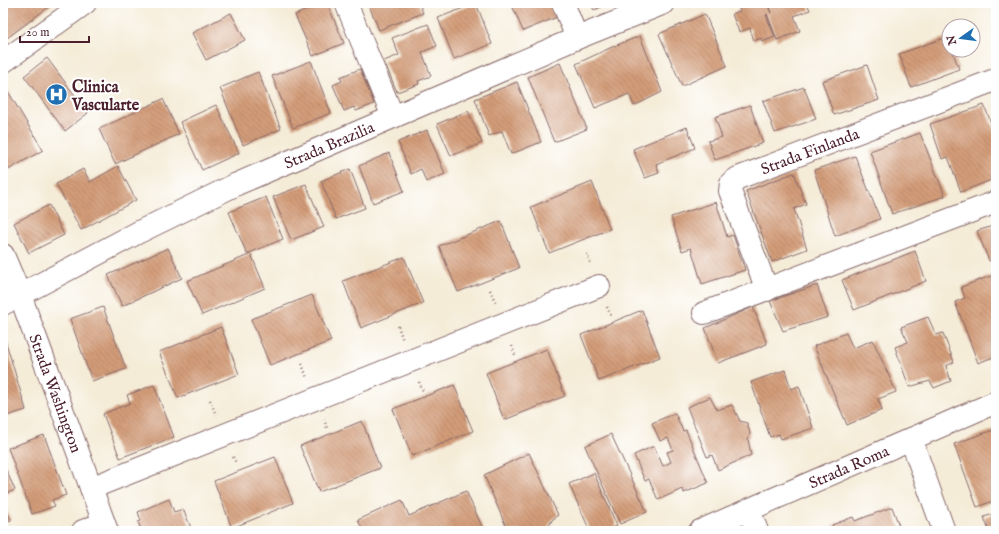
<svg xmlns="http://www.w3.org/2000/svg" width="999" height="534" viewBox="0 0 999 534" font-family="'IM FELL English',serif">
  <style>
    .building { fill: url(#building-back-hatch) }
    .lines { fill: none; stroke-linecap: round; stroke-linejoin: round }
    .minor-casing { stroke: #866768; stroke-width: 24 }
    .path { stroke: #866768; stroke-width: 2.5; stroke-dasharray: 1 3; stroke-linecap: butt }
    .minor { stroke: #fff; stroke-width: 22 }
    .labels { text-anchor: middle; stroke-width: 4; stroke-linejoin: round; paint-order: stroke }
    .poi-label { font-size: 16px; font-weight: bold; fill: #4a1f2b; stroke: #fff; text-anchor: start }
    .street-label { font-size: 16px; fill: #4a1f2b; stroke: #fff }
  </style>
  <defs>
    <pattern id="building-back-hatch" width="6" height="6" patternUnits="userSpaceOnUse"><rect width="6" height="6" fill="#d39c78"/><path d="M-1 5l2 2M0 0l6 6M5-1l2 2" fill="none" stroke="#ad7f63"/></pattern>
  </defs>
  <rect width="100%" height="100%" fill="#fff"/>
  <filter id="ink" filterUnits="userSpaceOnUse"><feTurbulence type="fractalNoise" baseFrequency=".025" numOctaves="2"/><feDisplacementMap in="SourceGraphic" scale="8" xChannelSelector="R" yChannelSelector="G"/><feConvolveMatrix kernelMatrix="1 2 1 2 8 2 1 2 1" color-interpolation-filters="sRGB"/></filter>
  <filter id="wash" filterUnits="userSpaceOnUse"><feTurbulence type="fractalNoise" baseFrequency=".012" numOctaves="4" result="noise"/><feDisplacementMap in="SourceGraphic" scale="16" xChannelSelector="R" yChannelSelector="G"/><feGaussianBlur stdDeviation="0.9" result="paint"/><feColorMatrix in="noise" values="0 0 0 0 0 0 0 0 0 0 0 0 0 0 0 0 0 1.4 0 .05"/><feComposite in="paint" operator="in"/></filter>
  <g filter="url(#wash)">
    <rect width="100%" height="100%" fill="#f5ecd8"/>
    <g id="blocks">
      <g class="building">
        <path d="M3,3H54L3,41Z"/>
        <path d="M323,3H327L344,43L313,56L295,15Z"/>
        <path d="M368,3H419L423,13L379,30Z"/>
        <path d="M476,3L492,44L454,59L438,18Z"/>
        <path d="M511,3H551L557,17L523,31Z"/>
        <path d="M590,3H611L594,10Z"/>
        <path d="M737,3H767L771,13L767,3H807L810,10L794,16L800,31L777,40L767,14L766,15L775,37L762,42L761,38L754,41L750,28L739,32L732,14L740,11Z"/>
        <path d="M231,13L245,40L206,60L192,33Z"/>
        <path d="M705,14L727,66L682,86L659,34Z"/>
        <path d="M428,24L437,46L422,52L431,76L418,81L419,84L397,92L384,61L399,55L392,38Z"/>
        <path d="M640,36L662,92L634,106L629,94L595,108L576,64L612,47Z"/>
        <path d="M947,37L949,43V50H952L959,69L911,87L899,54Z"/>
        <path d="M47,58L88,113L65,131L24,76Z"/>
        <path d="M311,61L331,113L293,128L272,76Z"/>
        <path d="M560,63L587,129L554,142L528,77Z"/>
        <path d="M867,65L879,100L834,115L822,81Z"/>
        <path d="M360,69L374,104L356,111L354,107L344,111L333,85L342,81L340,77Z"/>
        <path d="M258,72L281,129L243,145L220,88Z"/>
        <path d="M517,82L541,142L511,154L502,131L489,136L475,99Z"/>
        <path d="M3,83L43,150L8,170L3,161Z"/>
        <path d="M804,87L816,119L775,133L763,101Z"/>
        <path d="M163,99L179,134L115,164L99,129Z"/>
        <path d="M216,105L239,153L202,170L180,122Z"/>
        <path d="M750,105L763,143L715,160L708,141L722,137L715,117Z"/>
        <path d="M984,105L996,135V178L961,192L948,157L942,159L930,124Z"/>
        <path d="M468,111L482,143L451,156L437,124Z"/>
        <path d="M687,127L695,148L656,164L659,173L645,178L633,149Z"/>
        <path d="M427,130L445,174L426,182L421,169L411,174L398,142Z"/>
        <path d="M920,133L945,196L892,214L870,151Z"/>
        <path d="M389,153L404,191L373,203L359,166Z"/>
        <path d="M855,156L880,219L835,236L814,170Z"/>
        <path d="M118,166L136,200L81,230L56,184L83,169L90,182Z"/>
        <path d="M350,169L365,208L336,219L321,181Z"/>
        <path d="M794,173L806,204L794,209L807,249L772,262L746,191Z"/>
        <path d="M592,182L610,229L549,253L531,207Z"/>
        <path d="M306,184L324,227L291,240L273,197Z"/>
        <path d="M266,197L283,239L247,254L229,212Z"/>
        <path d="M716,202L727,237L733,235L745,270L702,284L691,248L682,251L671,217Z"/>
        <path d="M49,205L64,235L29,253L14,223Z"/>
        <path d="M501,221L519,268L458,292L439,246Z"/>
        <path d="M996,225V258L989,261L977,231Z"/>
        <path d="M168,248L182,278L122,306L108,275Z"/>
        <path d="M915,251L926,281L854,310L842,280Z"/>
        <path d="M251,254L265,288L202,315L187,281Z"/>
        <path d="M404,257L423,303L361,328L343,281Z"/>
        <path d="M996,274V356L978,363L955,302L965,298L961,287Z"/>
        <path d="M817,285L828,317L783,331L770,301Z"/>
        <path d="M312,295L331,341L270,365L251,319Z"/>
        <path d="M103,307L126,369L92,381L70,319Z"/>
        <path d="M753,307L767,344L718,363L705,328Z"/>
        <path d="M642,310L660,357L599,381L581,335Z"/>
        <path d="M928,317L936,335L943,333L954,362L946,366L951,381L934,388L930,381L909,387L895,347L908,342L901,327Z"/>
        <path d="M221,327L239,374L178,398L159,352Z"/>
        <path d="M846,333L853,348L873,340L896,392L878,399L882,410L847,425L814,346Z"/>
        <path d="M3,339H5L26,410L3,417Z"/>
        <path d="M547,349L565,396L504,420L486,373Z"/>
        <path d="M785,370L791,389L799,386L813,428L781,439L779,434L770,437L751,382Z"/>
        <path d="M154,385L174,437L120,458L103,414L130,403L127,395Z"/>
        <path d="M454,385L473,431L412,456L393,409Z"/>
        <path d="M710,397L717,410L732,405L740,421L747,423L750,433L748,439L751,455L718,470L712,455L707,457L687,407Z"/>
        <path d="M675,413L683,431L686,430L708,483L684,493L682,489L658,500L649,479L645,481L634,455L654,446L663,466L671,462L667,452L673,450L668,438L660,441L652,423Z"/>
        <path d="M362,421L380,468L319,492L300,446Z"/>
        <path d="M996,429V500L977,507L954,444Z"/>
        <path d="M611,434L647,512L620,524L585,446Z"/>
        <path d="M44,435L66,495L52,500L55,506L32,514L8,448Z"/>
        <path d="M529,453L558,515L552,520L548,528V531H508L484,475Z"/>
        <path d="M275,457L293,503L232,528L214,481Z"/>
        <path d="M3,463L15,490L3,495Z"/>
        <path d="M594,473L617,526L606,531H590L569,484Z"/>
        <path d="M466,491L484,531H363L358,520L402,500L409,516Z"/>
        <path d="M169,499L174,512L183,509L192,530L189,531H142L138,522L141,521L138,512Z"/>
        <path d="M3,503L11,520L3,523Z"/>
        <path d="M892,507L901,531H832L834,530L832,525L853,517L855,521Z"/>
        <path d="M996,513V531H989L984,517Z"/>
      </g>
    </g>
  </g>
  <g filter="url(#ink)">
    <use href="#blocks" fill-opacity="0" stroke="#866768" stroke-width="1"/>
    <g class="lines">
      <defs>
        <g id="minor">
          <path d="M346,3L393,117"/>
          <path d="M563,3L577,38"/>
          <path d="M3,62L85,3"/>
          <path id="s1" d="M3,255L20,295L107,531"/>
          <path id="s2" d="M767,290L730,191L731,183L738,178L992,81H996"/>
          <path id="s3" d="M3,304L139,232L237,184L577,38L664,3"/>
          <path d="M704,313L996,202"/>
          <path d="M911,439L944,531"/>
          <path d="M91,488L599,286"/>
          <path d="M749,510L757,531"/>
          <path d="M83,531L104,523"/>
          <path id="s4" d="M700,531L996,402"/>
        </g>
      </defs>
      <use href="#minor" class="minor-casing"/>
      <g class="path">
        <path d="M587,254L591,265"/>
        <path d="M490,290L496,304"/>
        <path d="M607,307L611,316"/>
        <path d="M398,326L403,340"/>
        <path d="M512,346L515,355"/>
        <path d="M302,364L307,378"/>
        <path d="M419,382L423,391"/>
        <path d="M210,400L216,415"/>
        <path d="M324,419L327,428"/>
        <path d="M233,457L236,463"/>
      </g>
      <use href="#minor" class="minor"/>
    </g>
  </g>
  <defs>
    <symbol id="hospital-disc" viewBox="-11 -11 22 22"><circle r="9.5" fill="#1f6fb2" stroke="#fff"/><path d="M-5-5h3v3.5h4V-5h3V5h-3V1.5h-4V5h-3Z" fill="#fff"/></symbol>
  </defs>
  <g fill-rule="evenodd">
    <use href="#hospital-disc" x="44" y="82" width="25" height="25"/>
  </g>
  <g class="labels">
    <g class="poi-label">
      <text x="72" y="92">Clinica<tspan x="72" dy="18">Vascularte</tspan></text>
    </g>
    <g class="street-label">
      <text dy="6" stroke="none"><textPath href="#s3" startOffset="363">Strada Brazilia</textPath></text>
      <text dy="6" stroke="none"><textPath href="#s2" startOffset="199">Strada Finlanda</textPath></text>
      <text dy="6" stroke="none"><textPath href="#s1" startOffset="148">Strada Washington</textPath></text>
      <text dy="6" stroke="none"><textPath href="#s4" startOffset="162">Strada Roma</textPath></text>
    </g>
  </g>
  <rect width="999" height="534" fill="none" stroke="#fff" stroke-width="16"/>
  <g transform="translate(961 38) rotate(256)"><circle r="19" fill="#ffffff" stroke="#b7a5aa"/>
  <path d="M0-3L7 15L0 10L-7 15Z" fill="#1f6fb2"/>
  <text y="-6" font-size="11" font-weight="bold" text-anchor="middle" fill="#4a1f2b">N</text>
  </g>
  <path d="M20 36v6h69v-6" fill="none" stroke="#4a1f2b" stroke-width="2"/>
  <text x="26" y="36" font-size="12" fill="#4a1f2b" stroke="#ffffff" stroke-width="3" paint-order="stroke">20 m</text>
</svg>
